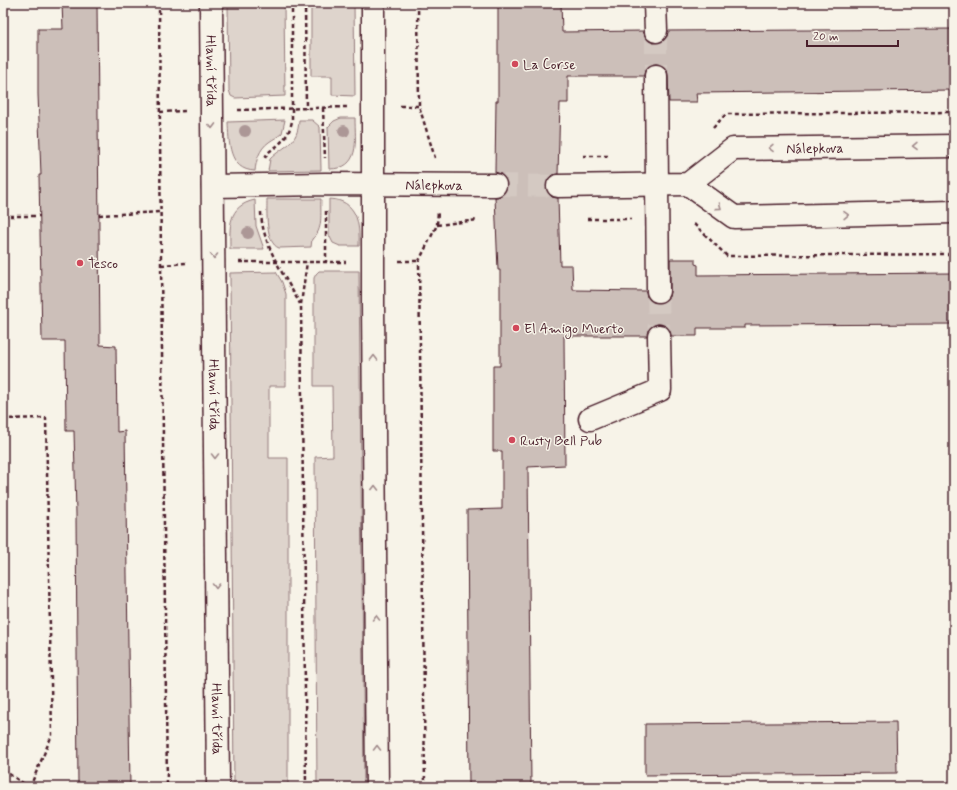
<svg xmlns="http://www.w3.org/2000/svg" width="957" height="790" viewBox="0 0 957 790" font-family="Mynerve,sans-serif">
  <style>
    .green { fill: #ded4cc; stroke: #947a7c }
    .building { fill: #ccbfb9; stroke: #4a1f2b }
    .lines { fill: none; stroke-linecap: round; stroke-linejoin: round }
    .minor-tunnel { stroke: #d4c9c2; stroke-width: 22; stroke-dasharray: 22 11; stroke-linecap: butt }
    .minor-casing { stroke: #4a1f2b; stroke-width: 25 }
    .path { stroke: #4a1f2b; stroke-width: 2.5; stroke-dasharray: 4 3; stroke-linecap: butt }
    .minor { stroke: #f7f3e8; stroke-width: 22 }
    .tree { fill: #ac9796 }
    .oneway { stroke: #a0898a }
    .poi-dot { fill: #d1495b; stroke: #f7f3e8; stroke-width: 1.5 }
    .labels { text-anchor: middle; stroke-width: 3; stroke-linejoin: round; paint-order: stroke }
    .poi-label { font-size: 14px; fill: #4a1f2b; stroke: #f7f3e8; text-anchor: start }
    .street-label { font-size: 14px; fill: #4a1f2b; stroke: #f7f3e8 }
  </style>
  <rect width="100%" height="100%" fill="#f7f3e8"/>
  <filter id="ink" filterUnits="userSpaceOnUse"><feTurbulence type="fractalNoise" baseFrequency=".025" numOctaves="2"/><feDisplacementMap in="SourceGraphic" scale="8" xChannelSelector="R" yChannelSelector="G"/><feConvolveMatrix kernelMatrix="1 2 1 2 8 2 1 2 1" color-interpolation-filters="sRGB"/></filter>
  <g filter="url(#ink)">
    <g class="green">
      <path d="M228,3H284L285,96L235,98L231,96L229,90Z"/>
      <path d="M311,3H354L355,96L332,95V76H311Z"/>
      <path d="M341,118H355C355,141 361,169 329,169L328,127L334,121Z"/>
      <path d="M285,120L282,133C278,137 273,139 269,142C259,149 256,161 255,171C228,170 229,141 228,122Z"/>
      <path d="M299,120H312L320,127L321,170L268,171L270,159C284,145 298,145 299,120Z"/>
      <path d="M267,199H321C320,213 324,230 312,239L311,247L279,248C265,243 267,211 267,199Z"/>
      <path d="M329,199C357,200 360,223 359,246H340L333,243L329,235Z"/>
      <path d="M255,200L256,226L264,249H230C230,227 227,206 255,200Z"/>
      <path d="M319,271H359L364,787H317L315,457L333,456L332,386H314V278L316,274Z"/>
      <path d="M276,272L282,282L286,294V386H269V458H288V787H234L230,273Z"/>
    </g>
    <g class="building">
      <path d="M62,3H97L100,345L116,346L117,432L125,431L130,787H78L76,514L74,431H66L65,341H42L39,175H41L38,94V29H63Z"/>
      <path d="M498,3H561L562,32L643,31L646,38L651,42L656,43L663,41L667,36L668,31L954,29V90L696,93L697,102H669L668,76L667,69L662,65L656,64L649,65L645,70L644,76H568V103H560L558,174L552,175L547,180L546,187L547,192L552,197L558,198L560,265H572L573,290L646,291L647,297L652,302L658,303L664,302L669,297L670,291V259H695V264L698,265V275L954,273V324L745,325V328H697V336H671L670,330L665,325L658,324L652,326L648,330L647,336H564L565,465L528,467L531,787H469L467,510L502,509V451H493V366H500V270H498L495,197L502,196L506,192L507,185L506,178L501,174L495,172L496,101H498Z"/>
      <path d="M896,722L897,773L645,775V724Z"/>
    </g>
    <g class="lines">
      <g class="minor-tunnel">
        <path d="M656,31V76"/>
        <path d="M495,185L558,186"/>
        <path d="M658,291L659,336"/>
      </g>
      <defs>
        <g id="minor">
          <path id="s1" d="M211,3L218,787"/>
          <path d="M373,3V305L377,787"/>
          <path d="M655,3L656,31"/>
          <path d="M656,76L658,291"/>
          <path d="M688,184L734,217L954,212"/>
          <path id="s2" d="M213,186L325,184L495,185"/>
          <path id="s3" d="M558,186L688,184L733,149L954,146"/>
          <path d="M590,419L660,390L659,336"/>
        </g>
      </defs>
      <use href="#minor" class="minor-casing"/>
      <g class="path">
        <path d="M159,3L161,265L167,787"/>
        <path d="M305,3L306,109"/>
        <path d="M418,3L419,106L435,158"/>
        <path d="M400,106H419"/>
        <path d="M323,108L325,158"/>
        <path d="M238,110L347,107"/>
        <path d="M160,112L185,111"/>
        <path d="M713,128L726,114L954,112"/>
        <path d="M583,156H609"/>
        <path d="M265,158C267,152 272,150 277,146C285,139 290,132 292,121V3"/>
        <path d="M326,211V262"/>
        <path d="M261,212C262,245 285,276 300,304"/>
        <path d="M99,215L161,212"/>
        <path d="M3,216H40"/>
        <path d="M587,219H631"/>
        <path d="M694,224L727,256L954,254"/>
        <path d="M437,225L478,220"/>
        <path d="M399,261H419"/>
        <path d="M239,262H346"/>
        <path d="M161,265L186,263"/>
        <path d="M3,419L46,418L52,735L30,787"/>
        <path d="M3,770L29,787"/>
        <path d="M306,787L301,304L307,262"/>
        <path d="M425,787L419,261L437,225L438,211"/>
      </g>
      <use href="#minor" class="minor"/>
    </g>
    <g class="tree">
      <circle cx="245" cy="131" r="6"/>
      <circle cx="344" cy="131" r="6"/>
      <circle cx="248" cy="233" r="6"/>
    </g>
    <defs><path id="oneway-chevron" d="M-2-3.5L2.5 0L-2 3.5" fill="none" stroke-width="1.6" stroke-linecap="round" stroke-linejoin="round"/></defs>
    <g class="oneway">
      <use href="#oneway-chevron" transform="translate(212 126) rotate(89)"/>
      <use href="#oneway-chevron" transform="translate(915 146) rotate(179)"/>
      <use href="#oneway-chevron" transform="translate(771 148) rotate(179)"/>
      <use href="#oneway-chevron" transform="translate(719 207) rotate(36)"/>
      <use href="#oneway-chevron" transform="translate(846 215) rotate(-1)"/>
      <use href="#oneway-chevron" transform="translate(214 256) rotate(90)"/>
      <use href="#oneway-chevron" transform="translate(374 358) rotate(-90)"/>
      <use href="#oneway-chevron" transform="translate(215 456) rotate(90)"/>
      <use href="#oneway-chevron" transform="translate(375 488) rotate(-90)"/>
      <use href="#oneway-chevron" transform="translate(216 586) rotate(90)"/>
      <use href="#oneway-chevron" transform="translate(376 618) rotate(-90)"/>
      <use href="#oneway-chevron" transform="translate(377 748) rotate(-90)"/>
    </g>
  </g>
  <g class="poi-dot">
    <circle cx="515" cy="64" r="4"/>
    <circle cx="80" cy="263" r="4"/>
    <circle cx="516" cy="328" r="4"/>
    <circle cx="512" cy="440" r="4"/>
  </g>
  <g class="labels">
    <g class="poi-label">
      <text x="523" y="69">La Corse</text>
      <text x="88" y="268">Tesco</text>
      <text x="524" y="333">El Amigo Muerto</text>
      <text x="520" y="445">Rusty Bell Pub</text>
    </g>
    <g class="street-label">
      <text dy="5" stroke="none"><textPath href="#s1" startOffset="68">Hlavní třída</textPath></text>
      <text dy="5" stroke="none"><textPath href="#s3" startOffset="269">Nálepkova</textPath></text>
      <text dy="5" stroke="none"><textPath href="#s2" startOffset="221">Nálepkova</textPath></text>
      <text dy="5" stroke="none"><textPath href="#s1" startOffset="392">Hlavní třída</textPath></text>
      <text dy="5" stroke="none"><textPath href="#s1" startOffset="716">Hlavní třída</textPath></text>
    </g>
  </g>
  <rect width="957" height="790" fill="none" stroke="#f7f3e8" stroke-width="16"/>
  <rect x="8" y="8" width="941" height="774" fill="none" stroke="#4a1f2b" stroke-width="1.5" filter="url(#ink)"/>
  <path d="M807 40v6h91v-6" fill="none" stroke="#4a1f2b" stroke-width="2"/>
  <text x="813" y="40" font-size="12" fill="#4a1f2b" stroke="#f7f3e8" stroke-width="3" paint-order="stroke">20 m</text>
</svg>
